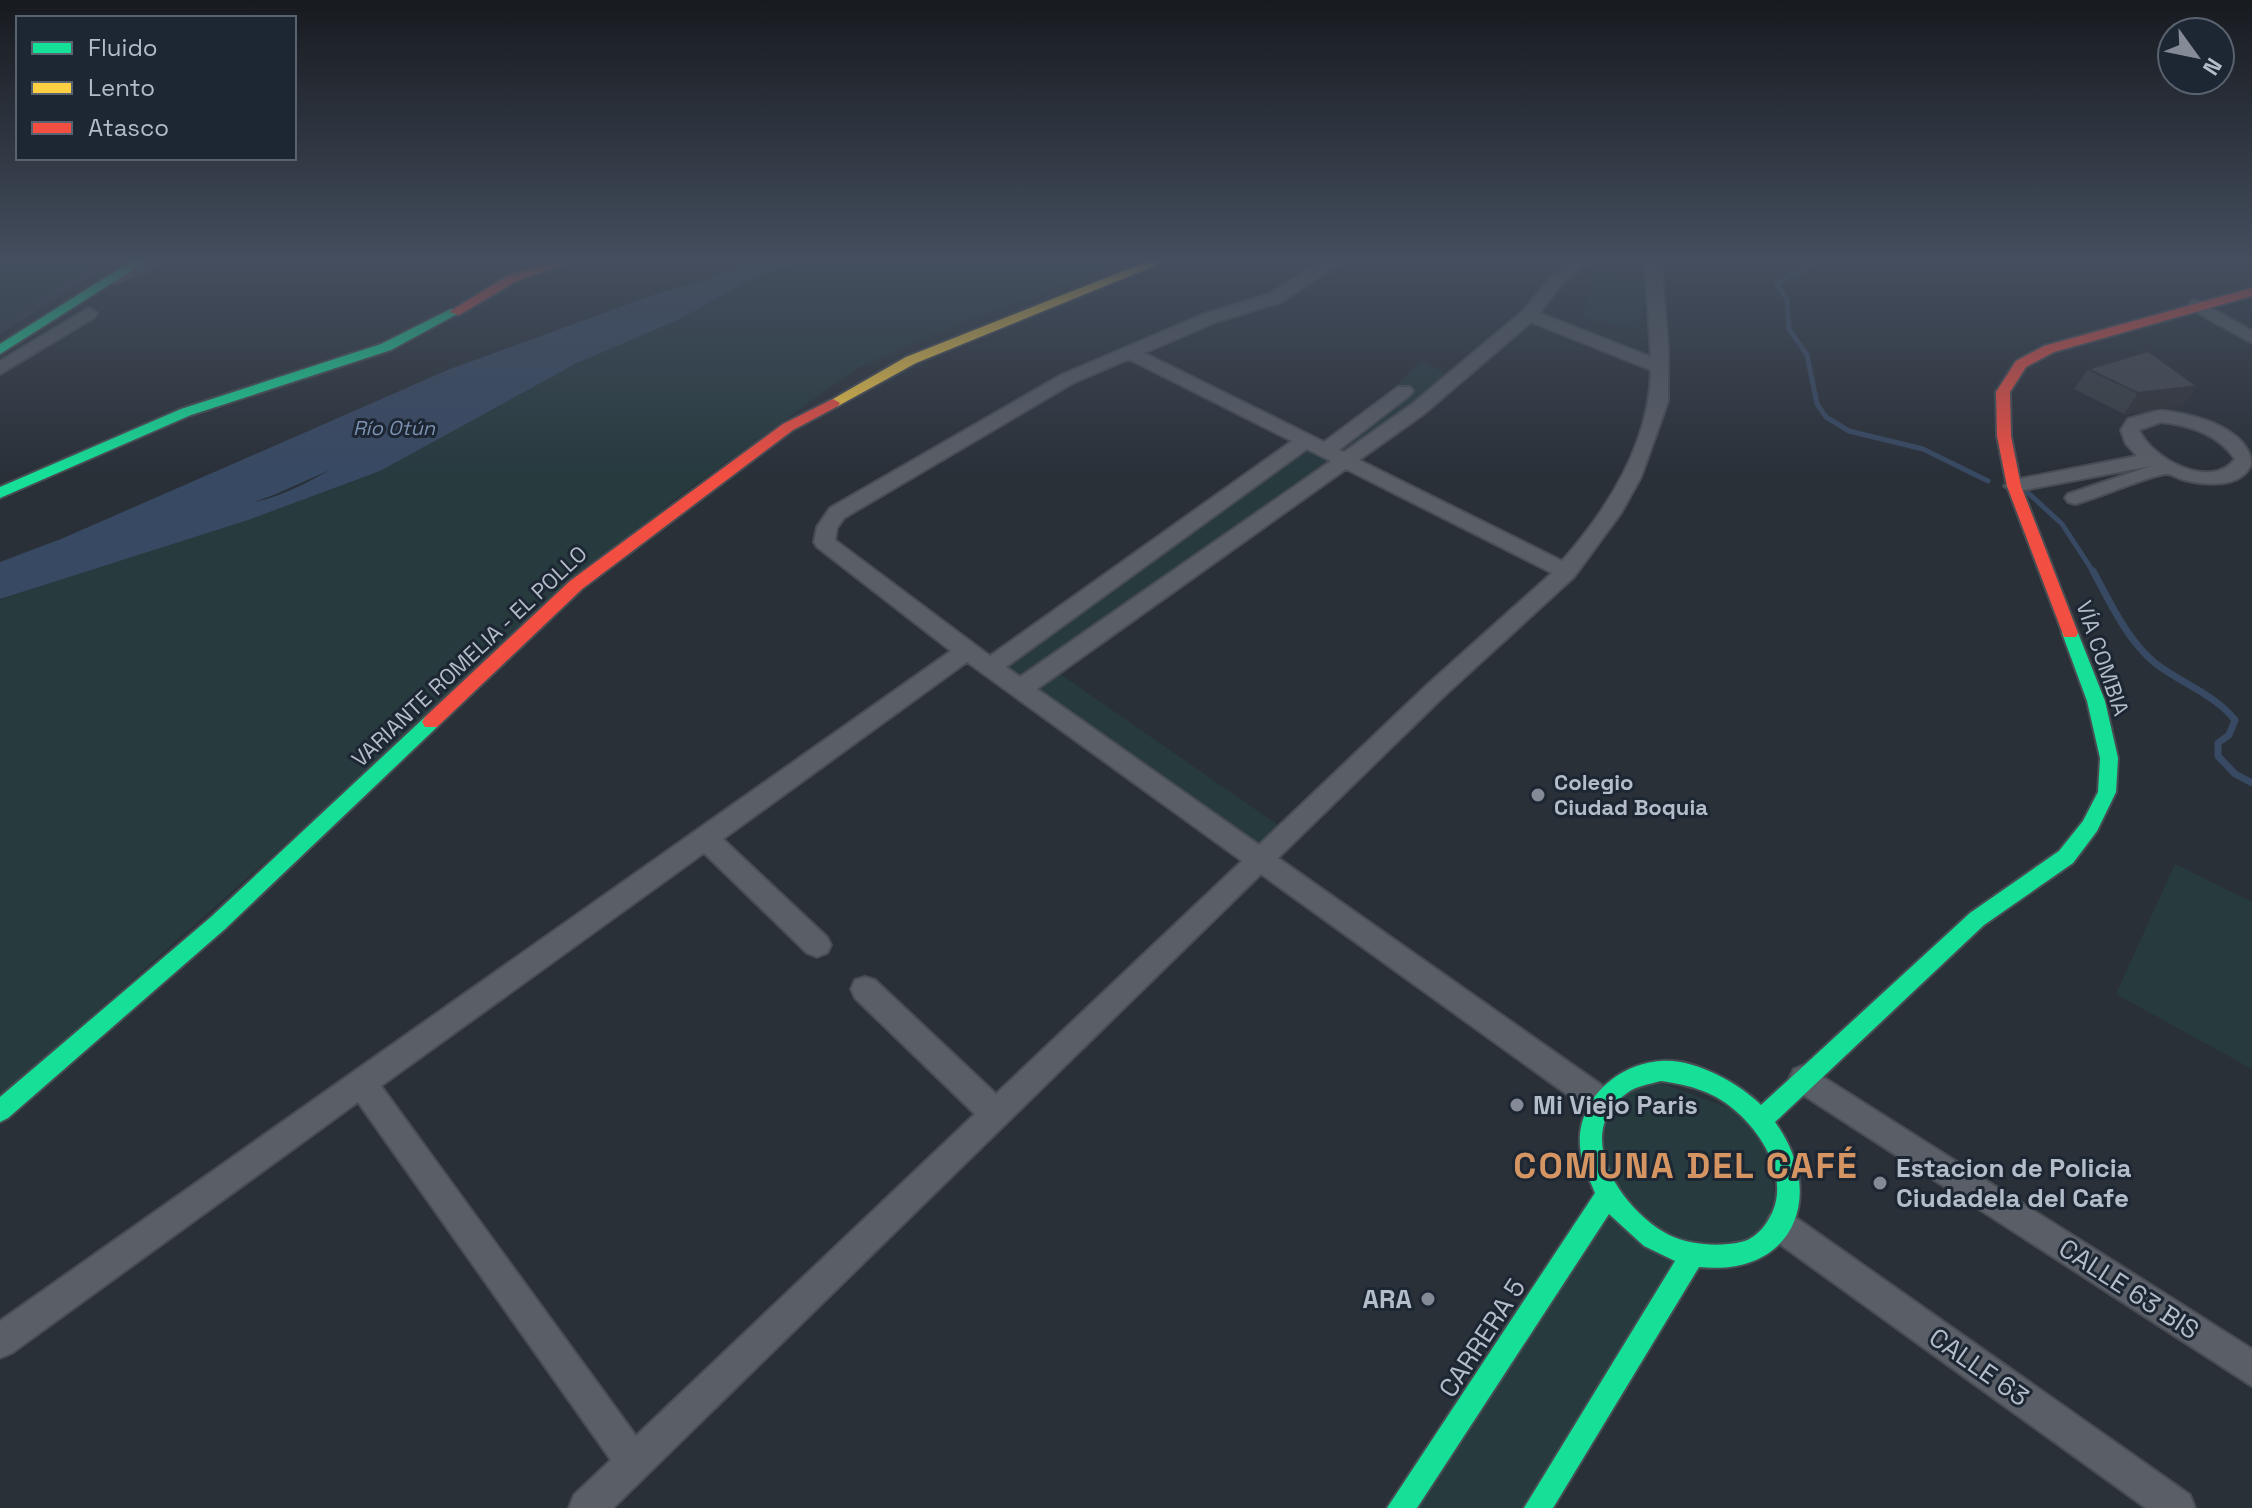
<svg xmlns="http://www.w3.org/2000/svg" width="2252" height="1508" viewBox="0 0 2252 1508" font-family="'Space Grotesk',sans-serif">
  <style>
    .airport { fill: #313a48 }
    .green { fill: #273a3e }
    .water { fill: #384963; fill-rule: evenodd }
    .lines { fill: none; stroke-linecap: round; stroke-linejoin: round }
    .stream-far1 { stroke: #384963; stroke-width: 5 }
    .stream { stroke: #384963; stroke-width: 7 }
    .river { fill: #384963; fill-rule: evenodd }
    .street-casing { stroke: #484c53; stroke-width: 4 }
    .fast-casing { stroke: #484c53; stroke-width: 4 }
    .slow-casing { stroke: #484c53; stroke-width: 4 }
    .jam-casing { stroke: #484c53; stroke-width: 4 }
    .street { fill: #5a5e66; fill-rule: evenodd }
    .fast { fill: #16e098; fill-rule: evenodd }
    .slow { fill: #ffcf43; fill-rule: evenodd }
    .jam { fill: #f24e42; fill-rule: evenodd }
    .wall { fill: #3a3f45 }
    .shaded-wall { fill: #303338 }
    .building { fill: #444950; stroke: #303338; stroke-width: 2 }
    .poi-dot { fill: #848b96; stroke: #1d2633; stroke-width: 3 }
    .labels { text-anchor: middle; stroke-width: 6; stroke-linejoin: round; paint-order: stroke }
    .far-water-label { font-size: 20px; font-style: italic; fill: #7c92b1; stroke: #1d2633 }
    .street-label { font-size: 22px; fill: #b4bcc9; stroke: #1d2633 }
    .poi-label { font-size: 22px; font-weight: bold; fill: #b4bcc9; stroke: #1d2633; text-anchor: start }
    .near-poi-label { font-size: 26px; font-weight: bold; fill: #b4bcc9; stroke: #1d2633; text-anchor: start }
    .near-street-label { font-size: 26px; fill: #b4bcc9; stroke: #1d2633 }
    .near-district-label { font-size: 36px; font-weight: bold; letter-spacing: 2px; fill: #d59563; stroke: #1d2633 }
  </style>
  <rect width="100%" height="100%" fill="#2a3038"/>
  <path class="airport" d="M0,262H114L0,334Z"/>
  <g class="green">
    <path d="M0,262H99L0,322Z"/>
    <path d="M789,262H1126L986,313L857,368L671,502L0,1097V600L385,458L494,400Z"/>
    <path d="M1597,275L1646,284L1640,329L1582,318Z"/>
    <path d="M1421,362L1455,377L1050,667L1288,832L1260,859L990,667L1307,440L1320,447L1378,402Z"/>
    <path d="M2175,864L2252,902V1069L2116,994Z"/>
    <path d="M1636,1074L1761,1120L1781,1226L1692,1257L1538,1508H1401L1607,1197L1589,1145Z"/>
  </g>
  <path class="water" d="M744,262H794L740,285L682,318L575,364L380,471L248,520L0,599V562L61,539L450,369L659,293L713,278ZM359,440L363,449C323,475 268,510 219,504C260,477 311,450 359,440Z"/>
  <g class="lines">
    <g class="stream-far1">
      <path d="M1818,262L1776,283L1787,299L1789,329L1807,355L1817,404L1826,417L1849,431L1923,449L1988,481"/>
      <path d="M2025,490L2062,524L2094,573"/>
    </g>
    <path class="stream" d="M2093,571C2110,602 2127,640 2155,663C2182,684 2213,693 2235,720L2229,735L2218,743V756L2235,774L2252,783"/>
    <path class="river" d="M412,411L424,414L428,421L424,428L276,494L163,536L150,532L145,524L150,516L252,478Z"/>
    <defs>
      <g id="street">
        <path d="M141,262H164L117,283H105L103,280Z"/>
        <path d="M1321,262H1341L1281,302L1216,322L1144,353L1324,442L1398,387H1410L1413,391L1410,395L1339,450L1344,452L1411,405L1523,311L1549,279L1569,262H1587L1561,285L1539,313L1651,357L1645,262H1661L1668,346V401L1641,477L1621,513L1574,577L1443,697L1278,858L1610,1091L1615,1101L1610,1111L1600,1115L1590,1111L1261,874L613,1508H569L574,1495L611,1460L358,1102L12,1353L0,1358V1321L951,651L817,547L814,542L817,527L830,508L1061,375L1204,314L1269,294ZM1531,322L1651,370C1650,442 1608,509 1562,561L1359,460L1425,413ZM1129,359L1292,441L990,656L835,540L837,528L844,518L1073,383ZM1307,449L1331,461L1020,677L1006,667ZM1346,469L1552,573L1427,685L1259,845L1037,689ZM967,662L1242,861L996,1094L875,980L865,977L855,980L851,989L855,998L975,1114L636,1436L381,1086L704,853L807,953L817,957L827,953L831,945L827,937L723,839Z"/>
        <path d="M2197,300L2252,331V343L2191,309L2189,305L2191,301Z"/>
        <path d="M89,308L97,313L95,317L0,374V361Z"/>
        <path d="M2160,410C2188,414 2218,420 2239,439C2246,446 2252,455 2251,465C2240,489 2205,485 2184,480C2179,479 2172,474 2167,474C2156,473 2093,500 2075,504L2068,502L2065,498L2068,494L2151,466L2014,492L2004,486L2014,480L2137,456L2126,444L2121,430L2128,419ZM2161,422C2189,425 2218,434 2235,459C2211,491 2152,459 2139,430Z"/>
        <path d="M1804,1065L2252,1349V1386L1794,1089L1789,1079L1794,1069Z"/>
        <path d="M1781,1210L1792,1215L2190,1495L2195,1508H2146L1770,1237L1765,1226L1770,1215Z"/>
      </g>
      <g id="fast">
        <path d="M130,262H145L0,354V344Z"/>
        <path d="M451,309L461,312L391,350L191,415L0,498V487L181,409L381,344Z"/>
        <path d="M2070,627L2078,633L2105,701L2118,758L2116,792L2097,831L2073,863L1984,925L1775,1122C1827,1194 1795,1277 1699,1267L1553,1508H1524L1675,1261L1644,1246L1609,1214L1417,1508H1387L1595,1193C1589,1178 1581,1163 1580,1146C1577,1100 1617,1064 1661,1061C1693,1058 1739,1083 1761,1105L1970,913L2059,851L2083,821L2098,792L2100,758L2087,701L2062,633ZM1661,1081C1690,1085 1716,1092 1738,1113C1768,1140 1793,1188 1765,1225C1759,1233 1751,1240 1741,1242C1719,1247 1690,1245 1669,1235C1622,1211 1570,1134 1627,1093C1636,1086 1650,1084 1661,1081Z"/>
        <path d="M431,715L440,722L437,727L225,929L8,1118L0,1122V1097L211,917L425,717Z"/>
      </g>
      <path id="slow" d="M1146,262H1164L916,363L838,406L833,407L826,403L906,357Z"/>
      <g id="jam">
        <path d="M550,262H569L515,282L459,315L449,312L507,276Z"/>
        <path d="M2252,288V296L2054,352L2026,367L2010,392L2011,436L2021,486L2078,633L2076,637H2064L2007,486L1997,436L1996,392L2016,361L2044,346Z"/>
        <path d="M833,399L840,403L838,406L793,430L582,589L437,727H425L422,722L425,717L570,581L783,424Z"/>
      </g>
    </defs>
    <use href="#street" class="street-casing"/>
    <use href="#fast" class="fast-casing"/>
    <use href="#slow" class="slow-casing"/>
    <use href="#jam" class="jam-casing"/>
    <use href="#street" class="street"/>
    <use href="#fast" class="fast"/>
    <use href="#slow" class="slow"/>
    <use href="#jam" class="jam"/>
  </g>
  <path class="wall" d="M2088,369L2197,386L2181,406L2124,414L2074,389Z"/>
  <path class="shaded-wall" d="M2197,386L2181,406L2124,414L2138,393Z"/>
  <path class="building" d="M2148,351L2197,386L2138,393L2088,369Z"/>
  <linearGradient id="sky" x2="0" y2="1"><stop stop-color="#171a1f"/><stop offset="0.55" stop-color="#444e5e"/><stop offset="1" stop-color="#444e5e" stop-opacity="0"/></linearGradient>
  <rect width="2252" height="474" fill="url(#sky)"/>
  <g class="poi-dot">
    <circle cx="1538" cy="795" r="8"/>
    <circle cx="1517" cy="1105" r="8"/>
    <circle cx="1880" cy="1183" r="8"/>
    <circle cx="1428" cy="1299" r="8"/>
  </g>
  <g class="labels">
    <g class="far-water-label">
      <text x="394" y="435">Río Otún</text>
    </g>
    <g class="street-label">
      <text transform="translate(469 656) rotate(-43)" y="8">VARIANTE ROMELIA - EL POLLO</text>
      <text transform="translate(2103 658) rotate(71)" y="8">VÍA COMBIA</text>
    </g>
    <g class="poi-label">
      <text x="1554" y="790">Colegio<tspan x="1554" dy="25">Ciudad Boquia</tspan></text>
    </g>
    <g class="near-poi-label">
      <text x="1533" y="1114">Mi Viejo Paris</text>
      <text x="1896" y="1177">Estacion de Policia<tspan x="1896" dy="30">Ciudadela del Cafe</tspan></text>
      <text x="1412" y="1308" text-anchor="end">ARA</text>
    </g>
    <g class="near-street-label">
      <text transform="translate(2129 1289) rotate(33)" y="9">CALLE 63 BIS</text>
      <text transform="translate(1482 1338) rotate(-57)" y="9">CARRERA 5</text>
      <text transform="translate(1979 1367) rotate(35)" y="9">CALLE 63</text>
    </g>
    <g class="near-district-label">
      <text x="1686" y="1178">COMUNA DEL CAFÉ</text>
    </g>
  </g>
  <rect x="16" y="16" width="280" height="144" fill="#1d2633" stroke="#59626f" stroke-width="2"/>
  <rect x="32" y="42" width="40" height="12" fill="#16e098" stroke="#59626f" stroke-width="2"/>
  <text x="88" y="56" font-size="24" fill="#b4bcc9">Fluido</text>
  <rect x="32" y="82" width="40" height="12" fill="#ffcf43" stroke="#59626f" stroke-width="2"/>
  <text x="88" y="96" font-size="24" fill="#b4bcc9">Lento</text>
  <rect x="32" y="122" width="40" height="12" fill="#f24e42" stroke="#59626f" stroke-width="2"/>
  <text x="88" y="136" font-size="24" fill="#b4bcc9">Atasco</text>
  <g transform="translate(2196 56) rotate(123)"><circle r="38" fill="#1d2633" stroke="#59626f" stroke-width="2"/>
  <path d="M0-6L14 30L0 20L-14 30Z" fill="#848b96"/>
  <text y="-12" font-size="22" font-weight="bold" text-anchor="middle" fill="#b4bcc9">N</text>
  </g>
</svg>
